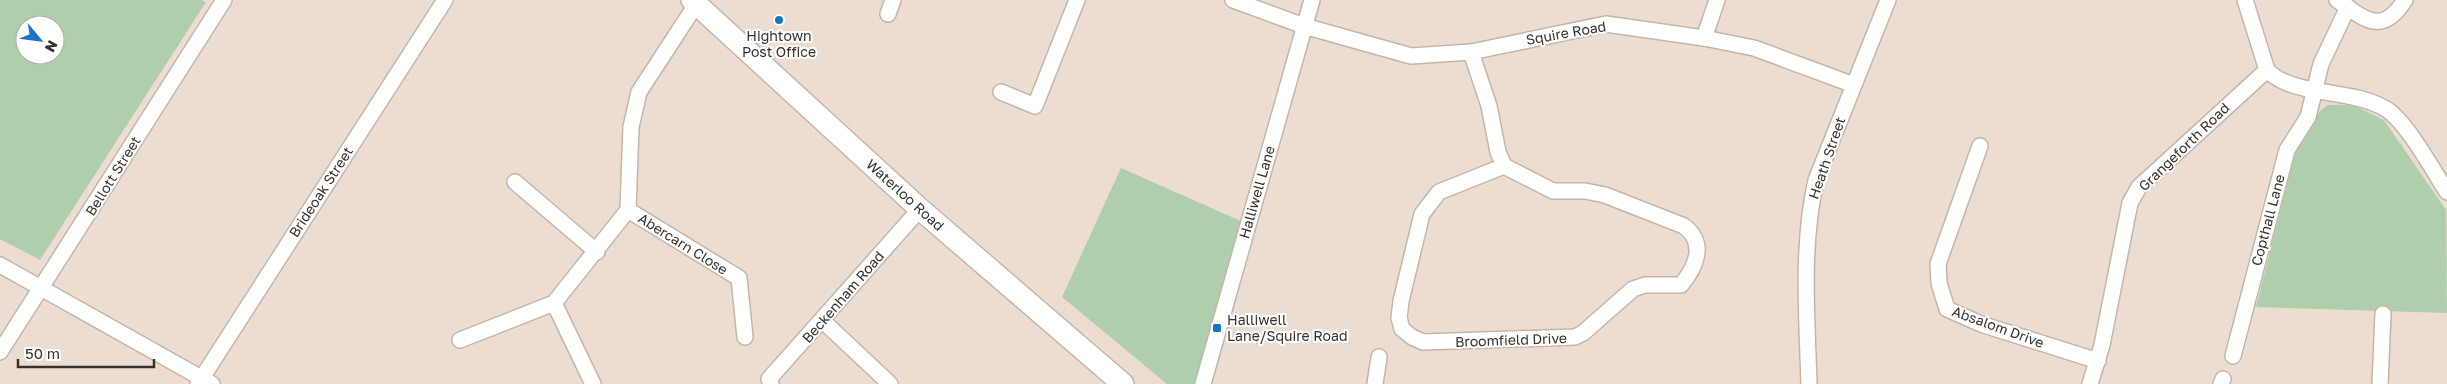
<svg xmlns="http://www.w3.org/2000/svg" width="2447" height="384" viewBox="0 0 2447 384" font-family="'Golos Text',sans-serif">
  <style>
    .green { fill: #aeceac; fill-rule: evenodd }
    .lines { fill: none; stroke-linecap: round; stroke-linejoin: round }
    .minor-casing { stroke: #c5b5a9; stroke-width: 18 }
    .secondary-casing { stroke: #c5b5a9; stroke-width: 24 }
    .minor { stroke: #fff; stroke-width: 15 }
    .secondary { stroke: #fff; stroke-width: 21 }
    .poi-dot { fill: #1678c4; stroke: #fff; stroke-width: 2 }
    .labels { text-anchor: middle; stroke-width: 4; stroke-linejoin: round; paint-order: stroke }
    .street-label { font-size: 14px; fill: #37312c; stroke: #fff }
    .poi-label { font-size: 14px; fill: #37312c; stroke: #fff }
  </style>
  <rect width="100%" height="100%" fill="#edddd0"/>
  <g class="green">
    <path d="M0,0H202L206,2L40,260L0,239ZM25,25H55V55H25Z"/>
    <path d="M2327,105H2353L2384,120L2446,210L2447,313L2256,307L2295,153L2313,118Z"/>
    <path d="M1121,168L1243,222L1196,384H1167L1062,297Z"/>
  </g>
  <g class="lines">
    <defs>
      <g id="minor">
        <path d="M1233,0L1304,26L1411,56L1471,52L1606,24L1704,38L1754,48L1854,85"/>
        <path d="M2245,0L2267,70C2292,97 2352,88 2386,109C2406,121 2433,170 2447,192"/>
        <path d="M2337,0C2366,20 2382,36 2405,0"/>
        <path d="M888,14L893,0"/>
        <path d="M1704,38L1717,0"/>
        <path d="M1471,52L1489,106L1498,152L1504,166L1553,191H1585L1605,195L1684,226C1706,243 1697,266 1681,285H1645L1633,289L1583,333L1575,337L1423,342L1412,337L1402,329L1399,318L1401,301L1422,214L1439,192L1504,166"/>
        <path d="M1001,92L1035,106L1077,0"/>
        <path d="M1980,146L1938,264L1939,283L1947,309L1981,324L2098,361"/>
        <path d="M515,182L597,252"/>
        <path d="M628,210L739,278L745,337"/>
        <path d="M0,265L212,384"/>
        <path d="M554,303L593,384"/>
        <path d="M823,321L890,384"/>
        <path d="M460,340L554,303L628,210L631,127L639,92L699,0"/>
        <path d="M0,352L224,0"/>
        <path d="M2233,356L2287,150L2308,117L2321,64L2348,7"/>
        <path d="M198,384L445,0"/>
        <path d="M771,384L769,379L920,209"/>
        <path d="M1203,384L1312,0"/>
        <path d="M1375,384L1379,357"/>
        <path d="M1809,384C1807,317 1801,246 1816,180L1888,0"/>
        <path d="M2090,384L2102,345L2130,203L2139,187L2267,70"/>
        <path d="M2221,384L2223,379"/>
        <path d="M2380,384L2383,314"/>
      </g>
      <path id="secondary" d="M692,0L920,209L1123,384"/>
    </defs>
    <use href="#minor" class="minor-casing"/>
    <use href="#secondary" class="secondary-casing"/>
    <use href="#minor" class="minor"/>
    <use href="#secondary" class="secondary"/>
  </g>
  <g class="poi-dot">
    <circle cx="779" cy="20" r="5"/>
    <rect x="1212" y="323" width="10" height="10" rx="2.5"/>
  </g>
  <g class="labels">
    <g class="street-label">
      <text transform="translate(1566 33) rotate(-10)" y="5">Squire Road</text>
      <text transform="translate(2184 147) rotate(-44)" y="5">Grangeforth Road</text>
      <text transform="translate(1827 158) rotate(-71)" y="5">Heath Street</text>
      <text transform="translate(113 176) rotate(-58)" y="5">Bellott Street</text>
      <text transform="translate(321 192) rotate(-57)" y="5">Brideoak Street</text>
      <text transform="translate(1257 192) rotate(-74)" y="5">Halliwell Lane</text>
      <text transform="translate(905 195) rotate(42)" y="5">Waterloo Road</text>
      <text transform="translate(2268 220) rotate(-75)" y="5">Copthall Lane</text>
      <text transform="translate(683 244) rotate(32)" y="5">Abercarn Close</text>
      <text transform="translate(843 297) rotate(-49)" y="5">Beckenham Road</text>
      <text transform="translate(1998 327) rotate(20)" y="5">Absalom Drive</text>
      <text transform="translate(1511 340) rotate(-2)" y="5">Broomfield Drive</text>
    </g>
    <g class="poi-label">
      <text x="779" y="41">Hightown<tspan x="779" dy="16">Post Office</tspan></text>
      <text x="1227" y="325" text-anchor="start">Halliwell<tspan x="1227" dy="16">Lane/Squire Road</tspan></text>
    </g>
  </g>
  <g transform="translate(40 40) rotate(119)"><circle r="24" fill="#ffffff" stroke="#afadab"/>
  <path d="M0-4L9 19L0 12L-9 19Z" fill="#1678c4"/>
  <text y="-8" font-size="14" font-weight="bold" text-anchor="middle" fill="#37312c">N</text>
  </g>
  <path d="M18 359v8h136v-8" fill="none" stroke="#37312c" stroke-width="2.5"/>
  <text x="25" y="359" font-size="15" fill="#37312c" stroke="#ffffff" stroke-width="4" paint-order="stroke">50 m</text>
</svg>
